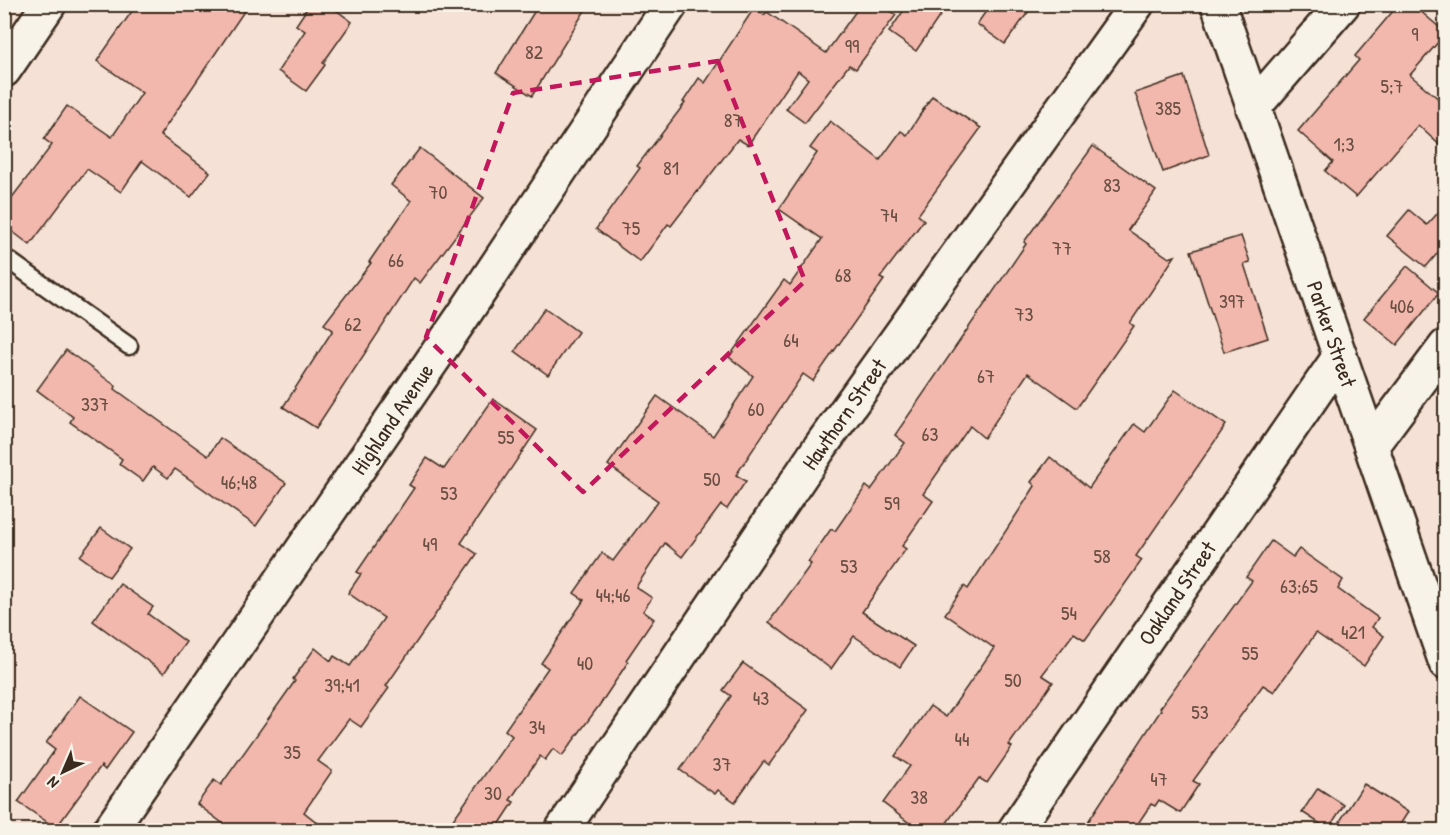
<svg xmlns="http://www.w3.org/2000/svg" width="1450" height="835" viewBox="0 0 1450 835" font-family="'Patrick Hand',sans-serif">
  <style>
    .building { fill: #f2b8ad; stroke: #3b2a1e; stroke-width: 1.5 }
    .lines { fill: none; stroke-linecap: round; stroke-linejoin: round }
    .lane-casing { stroke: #3b2a1e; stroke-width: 21 }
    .street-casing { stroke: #3b2a1e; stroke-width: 38 }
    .secondary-casing { stroke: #3b2a1e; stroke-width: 38 }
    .lane { stroke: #f7f3e8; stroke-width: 16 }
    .street { stroke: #f7f3e8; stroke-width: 33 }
    .secondary { stroke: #f7f3e8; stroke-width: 33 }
    .marked { fill: none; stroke: #c2185b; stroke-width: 4.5; stroke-dasharray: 12 8; stroke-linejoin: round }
    .labels { text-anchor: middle; stroke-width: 4.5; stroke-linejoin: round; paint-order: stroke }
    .number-label { font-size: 20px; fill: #694e42 }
    .street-label { font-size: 22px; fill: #3b2a1e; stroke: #f7f3e8 }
  </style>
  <rect width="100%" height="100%" fill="#f6e1d6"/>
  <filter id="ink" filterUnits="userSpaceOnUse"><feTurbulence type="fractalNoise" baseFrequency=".0167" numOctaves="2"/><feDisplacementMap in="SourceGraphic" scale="12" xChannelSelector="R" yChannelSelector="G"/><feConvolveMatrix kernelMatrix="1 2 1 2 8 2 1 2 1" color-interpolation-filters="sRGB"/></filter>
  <g filter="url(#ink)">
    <g class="building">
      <path d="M137,4H249L160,135L210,172L191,197L142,161L121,192L87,169L30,245L4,225V208L52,145L44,139L67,106L112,137L142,93L97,61Z"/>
      <path d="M310,4H328L352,22L323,63L325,65L306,91L278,71L305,31L296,25Z"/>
      <path d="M539,4H589L532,96L496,73Z"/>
      <path d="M861,4H881L896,15L856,69L849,65L805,123L786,109L808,79L798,71L748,145L738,139L671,226L668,224L640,262L596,229L640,168L637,166L685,103L683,102L699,78L705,83L754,8L764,15L767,12L826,53Z"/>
      <path d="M908,4H948L916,51L889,32Z"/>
      <path d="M991,4H1034L1005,44L977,24Z"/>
      <path d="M1399,4H1412L1446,33L1410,75L1446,105V151L1418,125L1356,197L1325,171L1333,162L1298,131L1359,60L1355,56Z"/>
      <path d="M1184,76L1209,155L1163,172L1135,93Z"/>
      <path d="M932,96L981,128L918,215L924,220L880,278L884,280L813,381L803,374L736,475L746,481L727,509L721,505L682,557L665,543L636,587L652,598L643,611L654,619L626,660L628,662L601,703L562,756L553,749L545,760L540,756L510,800L514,802L495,831H445L512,736L505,730L548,668L541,663L584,600L574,593L602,553L613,561L658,501L608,465L657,396L713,436L753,376L729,357L784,280L790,285L822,239L779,209L817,153L810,148L830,121L880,160L901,131L907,135Z"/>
      <path d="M1093,146L1156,191L1128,230L1169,258L1175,256L1130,323L1134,326L1077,408L1028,373L984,438L970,426L923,494L933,501L902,546L906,549L862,612L914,646L900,667L854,636L831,669L769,622L811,564L808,562L831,529L835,531L866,486L871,490L905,443L895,435L1026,244L1024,242Z"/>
      <path d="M420,148L484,198L420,283L414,278L316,428L283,407L333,330L324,324L371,263L369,262L411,201L391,185Z"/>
      <path d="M1446,204V243L1426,267L1387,236L1409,210L1427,225Z"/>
      <path d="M1241,236L1250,262L1244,264L1268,338L1224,352L1191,251Z"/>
      <path d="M1407,266L1439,293L1397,345L1364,318Z"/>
      <path d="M545,308L578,332L548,375L515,351Z"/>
      <path d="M66,350L116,386L115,389L208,456L220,438L286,483L256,526L175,469L168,478L153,467L143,481L119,464L122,459L70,422L73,417L37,390Z"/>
      <path d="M1175,390L1226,425L1136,556L1142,560L1101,618L1085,640L1074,633L1042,675L1053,682L1009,745L1012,747L987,783L979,778L941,831H920L883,803L910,766L895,756L930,706L946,717L994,648L945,614L964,586L968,589L1035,486L1031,482L1050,457L1089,488L1134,424L1145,432Z"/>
      <path d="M493,399L537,430L461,543L477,554L386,686L389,688L361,727L349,719L318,761L332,771L304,812L328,831H233L197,804L214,780L221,785L295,681L293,679L315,648L331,661L334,656L350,666L384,618L348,593L361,574L357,572L414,488L409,485L427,458L444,469Z"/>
      <path d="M101,528L130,549L109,577L80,556Z"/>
      <path d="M1271,541L1293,557L1299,549L1343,580L1338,589L1378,618L1372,627L1384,636L1364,666L1316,633L1274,692L1263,685L1193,781L1199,784L1180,813L1159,800L1155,806L1151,804L1133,831H1082L1161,710L1160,708L1252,581L1246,577Z"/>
      <path d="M120,584L153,607L148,614L186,642L164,673L93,621Z"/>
      <path d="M743,663L808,710L769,765L764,761L735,802L718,790L715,794L680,770L731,696L723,690Z"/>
      <path d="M80,696L132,732L105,770L101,766L56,828L18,802L55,750L46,743Z"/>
      <path d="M1364,784L1408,812L1396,831H1356L1340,821Z"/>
      <path d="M1318,788L1344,805L1328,829L1302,812Z"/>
    </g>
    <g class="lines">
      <defs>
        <path id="lane" d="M4,257L129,346"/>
        <g id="street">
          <path d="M1253,108L1343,4"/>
          <path d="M1371,446L1446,346"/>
          <path d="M110,830L463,316L671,4"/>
          <path d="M562,830L818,450L1137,4"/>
          <path d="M1015,830L1340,356"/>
        </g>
        <g id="secondary">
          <path d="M1218,4L1446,663"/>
          <path d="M4,70L49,4"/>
        </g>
      </defs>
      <use href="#lane" class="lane-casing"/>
      <use href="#street" class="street-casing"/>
      <use href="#secondary" class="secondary-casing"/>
      <use href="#lane" class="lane"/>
      <use href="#street" class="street"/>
      <use href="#secondary" class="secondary"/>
    </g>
  </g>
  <path class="marked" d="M718,61L805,281L583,492L426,337L513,93Z"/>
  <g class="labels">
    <g class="number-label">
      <text x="1415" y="41">9</text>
      <text x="852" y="53">99</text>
      <text x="534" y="59">82</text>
      <text x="1392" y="93">5;7</text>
      <text x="1168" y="115">385</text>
      <text x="733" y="127">87</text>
      <text x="1344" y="151">1;3</text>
      <text x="671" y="175">81</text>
      <text x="1112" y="192">83</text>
      <text x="438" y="199">70</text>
      <text x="889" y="222">74</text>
      <text x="631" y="235">75</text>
      <text x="1062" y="255">77</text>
      <text x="396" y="267">66</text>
      <text x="843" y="282">68</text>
      <text x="1232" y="308">397</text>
      <text x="1402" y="313">406</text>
      <text x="1024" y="321">73</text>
      <text x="353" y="331">62</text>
      <text x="791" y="347">64</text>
      <text x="986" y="383">67</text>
      <text x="95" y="411">337</text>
      <text x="756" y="416">60</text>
      <text x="930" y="441">63</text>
      <text x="506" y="444">55</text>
      <text x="712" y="486">50</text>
      <text x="239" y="489">46;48</text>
      <text x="449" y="500">53</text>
      <text x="892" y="510">59</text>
      <text x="430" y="551">49</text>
      <text x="1102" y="563">58</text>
      <text x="849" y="573">53</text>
      <text x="1299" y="593">63;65</text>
      <text x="613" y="602">44;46</text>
      <text x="1069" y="620">54</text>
      <text x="1353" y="639">421</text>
      <text x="1250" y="660">55</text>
      <text x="585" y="670">40</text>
      <text x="1013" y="687">50</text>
      <text x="342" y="692">39;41</text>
      <text x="761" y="705">43</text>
      <text x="1200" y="719">53</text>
      <text x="537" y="734">34</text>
      <text x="962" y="746">44</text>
      <text x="292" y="759">35</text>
      <text x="722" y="771">37</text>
      <text x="1159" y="786">47</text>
      <text x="493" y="800">30</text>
      <text x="919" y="804">38</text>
    </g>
    <g class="street-label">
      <text transform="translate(1332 334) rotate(71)" y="8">Parker Street</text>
      <text transform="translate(844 414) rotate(-55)" y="8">Hawthorn Street</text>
      <text transform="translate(392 419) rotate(-56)" y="8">Highland Avenue</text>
      <text transform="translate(1177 593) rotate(-56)" y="8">Oakland Street</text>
    </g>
  </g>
  <rect width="1450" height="835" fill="none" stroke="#f7f3e8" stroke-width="24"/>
  <rect x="12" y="12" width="1426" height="811" fill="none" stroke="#3b2a1e" stroke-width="2" filter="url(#ink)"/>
  <g transform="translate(63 772) rotate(224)" stroke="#f7f3e8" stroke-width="4.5" paint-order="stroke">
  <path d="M0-4.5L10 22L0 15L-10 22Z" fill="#3b2a1e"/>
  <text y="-9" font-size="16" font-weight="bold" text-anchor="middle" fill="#3b2a1e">N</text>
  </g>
</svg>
